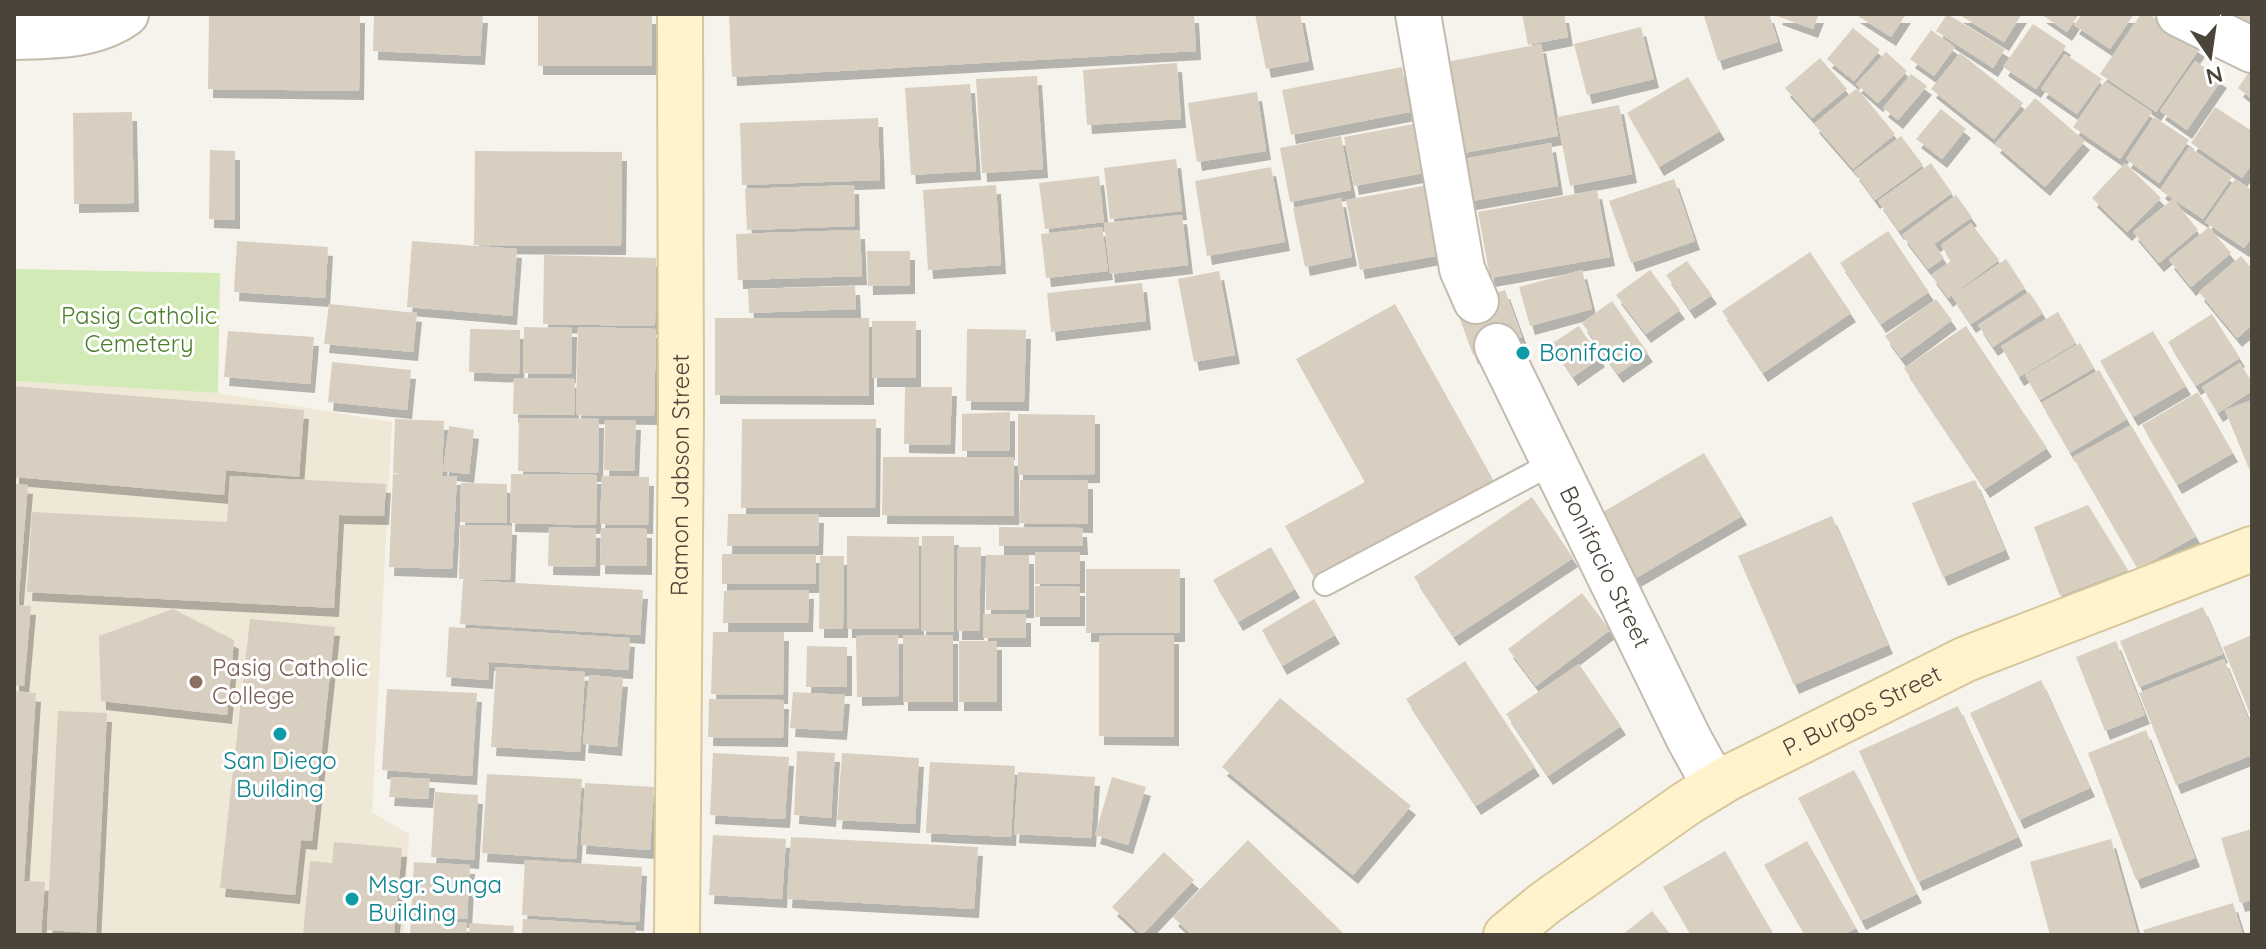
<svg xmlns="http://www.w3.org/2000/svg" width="2266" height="949" viewBox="0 0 2266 949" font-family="Quicksand,sans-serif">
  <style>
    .education { fill: #efe8d6 }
    .green { fill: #d2eab5 }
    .building { fill: #d8cfc1; filter: url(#shadow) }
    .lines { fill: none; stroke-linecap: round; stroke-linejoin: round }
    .service-casing { stroke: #c2bbae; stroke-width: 26 }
    .minor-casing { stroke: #c2bbae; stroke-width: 48 }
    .tertiary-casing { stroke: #c2bbae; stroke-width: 48 }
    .secondary-casing { stroke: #d6c79b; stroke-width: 48 }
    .service { stroke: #fff; stroke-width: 22 }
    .minor { stroke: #fff; stroke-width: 44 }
    .tertiary { stroke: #fff; stroke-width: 44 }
    .secondary { stroke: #fff3cd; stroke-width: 44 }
    .culture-dot { fill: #0f9aa8; stroke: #fff; stroke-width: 3 }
    .education-dot { fill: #8d6e63; stroke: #fff; stroke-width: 3 }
    .labels { text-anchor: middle; stroke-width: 6; stroke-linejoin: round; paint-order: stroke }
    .park-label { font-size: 24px; fill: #4a7f2a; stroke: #fff }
    .culture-label { font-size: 24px; fill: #0d838f; stroke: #fff; text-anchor: start }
    .street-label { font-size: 24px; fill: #4b4439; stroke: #fff }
    .education-label { font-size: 24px; fill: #785e54; stroke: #fff; text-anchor: start }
  </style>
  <defs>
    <filter id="shadow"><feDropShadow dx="5" dy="9" stdDeviation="0" flood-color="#0004"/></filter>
  </defs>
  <rect width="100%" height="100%" fill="#f6f3ec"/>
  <path class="education" d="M14,381L218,393L392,422L372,812L409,834L404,935H14Z"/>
  <path class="green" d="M14,269L220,273L218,393L14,381Z"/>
  <g class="building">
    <path d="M209,14H360L359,91L208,89Z"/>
    <path d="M374,14H483L480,56L373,51Z"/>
    <path d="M729,14H1194L1196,51L732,77Z"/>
    <path d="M1255,14H1300L1309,61L1266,69Z"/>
    <path d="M1522,14H1564L1568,37L1528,45Z"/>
    <path d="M1712,14H1769L1778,42L1718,61L1704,16Z"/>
    <path d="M1778,14H1819L1813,29L1777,16Z"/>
    <path d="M1855,14H1906L1891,37Z"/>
    <path d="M1947,14L2005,49L1993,68L1936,31Z"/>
    <path d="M1958,14H2022L2004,42Z"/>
    <path d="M2041,14H2079L2067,32Z"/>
    <path d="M2082,14H2134L2110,49L2074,25Z"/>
    <path d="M2141,14H2149L2200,48L2156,112L2100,74Z"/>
    <path d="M2229,14H2252V29Z"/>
    <path d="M652,15V66H538V16Z"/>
    <path d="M2033,24L2066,46L2036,89L2003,67Z"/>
    <path d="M1641,27L1654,79L1587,95L1574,44Z"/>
    <path d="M1853,28L1880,50L1854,81L1827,59Z"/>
    <path d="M1931,30L1955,47L1934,76L1910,59Z"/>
    <path d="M1541,44L1558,136L1458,154L1441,63Z"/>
    <path d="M1886,52L1907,71L1878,103L1856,84Z"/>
    <path d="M1960,53L2023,103L1994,139L1931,89Z"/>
    <path d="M2065,54L2102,79L2077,114L2041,89Z"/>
    <path d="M1820,58L1847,89L1812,118L1785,88Z"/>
    <path d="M2195,61L2222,79L2187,130L2160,111Z"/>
    <path d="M1177,63L1181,119L1087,125L1083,70Z"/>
    <path d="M1402,67L1410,112L1291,135L1282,90Z"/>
    <path d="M2252,68V99L2238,88Z"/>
    <path d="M1911,74L1927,86L1898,120L1883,108Z"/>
    <path d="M1037,76L1043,169L982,173L976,79Z"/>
    <path d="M1688,77L1720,131L1659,167L1627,113Z"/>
    <path d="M2105,81L2152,112L2120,159L2073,127Z"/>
    <path d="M970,84L976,171L911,175L905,88Z"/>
    <path d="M1857,88L1895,134L1853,169L1814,124Z"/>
    <path d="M1257,92L1266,151L1197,162L1188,103Z"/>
    <path d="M2035,98L2085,141L2045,187L1995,144Z"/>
    <path d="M1619,105L1632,174L1570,186L1557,117Z"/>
    <path d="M2215,107L2252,131V164L2242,178L2191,143Z"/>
    <path d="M1941,109L1966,129L1942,159L1916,139Z"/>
    <path d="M132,112L134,203L74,204L73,113Z"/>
    <path d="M2154,117L2189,140L2159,183L2126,159Z"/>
    <path d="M878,118L880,180L742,185L740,123Z"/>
    <path d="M1419,123L1429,172L1354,186L1344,137Z"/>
    <path d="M1341,136L1351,190L1290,202L1280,148Z"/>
    <path d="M1901,136L1923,165L1875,200L1854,171Z"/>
    <path d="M1551,143L1558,186L1466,202L1458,160Z"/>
    <path d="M2189,147L2232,177L2203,219L2160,190Z"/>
    <path d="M210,150L235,151V220L209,219Z"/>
    <path d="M475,151L622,152L621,246L474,245Z"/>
    <path d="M1176,159L1182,211L1110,219L1104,168Z"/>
    <path d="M1931,163L1952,193L1899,231L1878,201Z"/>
    <path d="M2125,163L2161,198L2127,232L2092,198Z"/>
    <path d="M1271,167L1285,242L1207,256L1195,181Z"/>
    <path d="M1099,176L1104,222L1045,229L1039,183Z"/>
    <path d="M1674,179L1695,241L1631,263L1609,201Z"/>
    <path d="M2235,179L2252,190V237L2244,248L2205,222Z"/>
    <path d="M854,185L855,226L747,230L745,189Z"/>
    <path d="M996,185L1001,265L928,270L923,190Z"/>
    <path d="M1428,185L1441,255L1360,270L1346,200Z"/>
    <path d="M1597,190L1610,257L1490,278L1478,212Z"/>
    <path d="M1956,195L1972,217L1934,244L1944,258L1928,269L1902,235Z"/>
    <path d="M1341,198L1352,257L1305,267L1293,208Z"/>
    <path d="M2173,199L2198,230L2159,263L2133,232Z"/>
    <path d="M1182,215L1188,265L1110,274L1104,223Z"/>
    <path d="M1971,223L1999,260L1948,298L1931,275L1951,261L1941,245Z"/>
    <path d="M1102,227L1108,271L1046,278L1041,234Z"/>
    <path d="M2209,227L2231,253L2191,287L2169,260Z"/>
    <path d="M860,230L862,276L738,280L736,234Z"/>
    <path d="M1888,231L1929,292L1881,324L1840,263Z"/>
    <path d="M237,241L328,247L325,298L234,292Z"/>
    <path d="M412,241L517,249L512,316L407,307Z"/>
    <path d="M867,251H910V285L868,286Z"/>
    <path d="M1810,252L1851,313L1763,373L1722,311Z"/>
    <path d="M544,255L656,258L655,326L543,324Z"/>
    <path d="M2241,256L2252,269V325L2237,338L2199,292Z"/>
    <path d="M2006,259L2025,288L1971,324L1952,296Z"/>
    <path d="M1687,261L1712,295L1690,310L1666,275Z"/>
    <path d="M1582,270L1592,309L1530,326L1519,287Z"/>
    <path d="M1650,270L1680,310L1646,334L1616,295Z"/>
    <path d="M1219,271L1235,355L1194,362L1178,279Z"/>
    <path d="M1142,283L1146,321L1051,332L1047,293Z"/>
    <path d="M855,286L856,309L749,313L748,289Z"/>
    <path d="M1505,290L1522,337L1473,355L1456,308Z"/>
    <path d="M2029,292L2043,313L1993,347L1978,325Z"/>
    <path d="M1936,299L1952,320L1901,358L1885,336Z"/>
    <path d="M1612,301L1648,353L1618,374L1582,323Z"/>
    <path d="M329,304L417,313L413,352L324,344Z"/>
    <path d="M1395,304L1496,485L1318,584L1285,526L1365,482L1296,359Z"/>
    <path d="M2058,312L2076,343L2019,377L2001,346Z"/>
    <path d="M2212,314L2240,358L2196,386L2168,342Z"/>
    <path d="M715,318H869V396L715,395Z"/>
    <rect x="872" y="321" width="44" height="57"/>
    <path d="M1579,326L1600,358L1573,377L1551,344Z"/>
    <path d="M1966,326L2047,448L1985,489L1904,368Z"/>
    <path d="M524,327L572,328L571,374L523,373Z"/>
    <path d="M578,327L656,329L654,416L576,415Z"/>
    <path d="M470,329L520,330L519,374L469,372Z"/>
    <path d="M967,329L1026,330L1024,402L966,401Z"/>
    <path d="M228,331L314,337L310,384L224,377Z"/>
    <path d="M2153,331L2186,386L2133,417L2100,361Z"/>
    <path d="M2080,343L2094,368L2040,400L2025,375Z"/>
    <path d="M332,362L411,370L407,410L328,402Z"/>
    <path d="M2240,363L2252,382V391L2218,413L2202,387Z"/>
    <path d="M2099,370L2127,419L2070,453L2041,403Z"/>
    <path d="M514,378L575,379L574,415L513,414Z"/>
    <path d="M14,386L304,410L299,477L226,470L224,495L14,477Z"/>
    <path d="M905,387H952L950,445L904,444Z"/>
    <path d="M2198,392L2233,453L2177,485L2142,425Z"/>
    <path d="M2252,400V468L2249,469L2225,410Z"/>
    <path d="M1010,412V451H962V414Z"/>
    <path d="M1018,414L1095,415V474L1018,475Z"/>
    <path d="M519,418L599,419L598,473L518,471Z"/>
    <path d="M395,419L444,421L442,476H457L452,569L389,567L393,474L423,475L393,473Z"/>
    <path d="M742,419H876L875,508H741Z"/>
    <path d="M605,420L636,421L634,471L604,470Z"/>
    <path d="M2131,425L2196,536L2138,569L2073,457Z"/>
    <path d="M449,426L474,430L469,474L443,471Z"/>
    <path d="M1704,453L1742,516L1629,582L1591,519Z"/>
    <path d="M883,457H1014V516L882,515Z"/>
    <path d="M511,474L597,475L596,525L510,523Z"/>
    <path d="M230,476L386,484L384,516L339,515L334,608L27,592L32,512L227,522Z"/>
    <path d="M602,476L649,477L648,525L600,524Z"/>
    <path d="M1020,480H1088V524L1019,523Z"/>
    <path d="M1975,480L2005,550L1943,577L1912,503Z"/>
    <path d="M461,483L507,484V523L460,522Z"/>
    <path d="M14,484L28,485L18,605L31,606L24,686H14Z"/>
    <path d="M1532,497L1573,558L1454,637L1414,577Z"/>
    <path d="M2088,505L2128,570L2060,596L2034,527Z"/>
    <path d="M728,514H819L818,546H727Z"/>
    <path d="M1832,516L1888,645L1794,685L1738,556Z"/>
    <path d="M460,525L512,526L510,580L459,579Z"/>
    <path d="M549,527L596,529L595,567L548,566Z"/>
    <path d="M999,527L1082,528L1083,546H999Z"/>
    <path d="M601,528L647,529V566L600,565Z"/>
    <path d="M847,536L919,537V629H847Z"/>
    <path d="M922,536H954V632L921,631Z"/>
    <path d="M958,547H981L979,631H957Z"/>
    <path d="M1271,547L1295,589L1238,622L1213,580Z"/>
    <rect x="1035" y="552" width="45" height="32"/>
    <rect x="722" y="554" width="94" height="30"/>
    <path d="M986,555H1029V609L986,610Z"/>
    <path d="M820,556H844L843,629H819Z"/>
    <rect x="1086" y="569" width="94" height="64"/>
    <path d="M463,580L643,590L640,635L460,624Z"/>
    <path d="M1035,586L1080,587V617H1035Z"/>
    <path d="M809,590L808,623H723L724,591Z"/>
    <path d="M1582,593L1610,630L1536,686L1508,649Z"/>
    <path d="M1314,599L1335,635L1282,666L1262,630Z"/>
    <path d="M2203,607L2223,654L2139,687L2120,641Z"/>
    <path d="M173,609L234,640L227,715L101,701L99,636Z"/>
    <rect x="983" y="614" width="43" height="24"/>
    <path d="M250,619L335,627L312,841L301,840L295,895L220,888Z"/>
    <path d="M449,627L630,638L628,670L489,662L488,680L446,677Z"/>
    <path d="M713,632H784L783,695L711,694Z"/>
    <path d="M898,635L899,696L857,697L856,636Z"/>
    <rect x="903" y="635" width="50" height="67"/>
    <path d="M1174,635V737L1099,736V636Z"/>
    <path d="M2252,635V719L2223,647Z"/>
    <rect x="959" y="641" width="38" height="61"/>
    <path d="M2116,641L2145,715L2105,731L2076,657Z"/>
    <path d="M807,646L847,647V687H806Z"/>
    <path d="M2224,659L2252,728V755L2176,785L2139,693Z"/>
    <path d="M1465,661L1535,767L1476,806L1406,699Z"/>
    <path d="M1579,664L1621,726L1548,776L1506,714Z"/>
    <path d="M496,667L585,672L580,752L491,747Z"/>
    <path d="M589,675L623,678L617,747L583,744Z"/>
    <path d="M2041,680L2090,788L2019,820L1970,713Z"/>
    <path d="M387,689L477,693L472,776L382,770Z"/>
    <path d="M14,691L36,693L24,881L45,882L41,935H14Z"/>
    <path d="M793,692L845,695L842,731L790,728Z"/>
    <path d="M1280,698L1411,806L1353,875L1222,767Z"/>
    <path d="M709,699L784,700L783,738L708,737Z"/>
    <path d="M1958,706L2018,837L1918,882L1859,751Z"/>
    <path d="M58,711L107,713L96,933L47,930Z"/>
    <path d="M2146,730L2195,858L2136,880L2088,753Z"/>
    <path d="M797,751L835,753L831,818L794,815Z"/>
    <path d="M713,753L789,757L785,819L710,815Z"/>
    <path d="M842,753L919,758L915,824L837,820Z"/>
    <path d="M930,762L1015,766L1011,837L926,833Z"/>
    <path d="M1854,770L1917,894L1861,921L1798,798Z"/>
    <path d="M1018,772L1095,777L1091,838L1014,834Z"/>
    <path d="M487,774L582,779L576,859L482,853Z"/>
    <path d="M391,777L430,779L428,799L389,797Z"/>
    <path d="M1112,777L1146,787L1128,845L1095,835Z"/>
    <path d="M585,783L654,787L650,850L581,845Z"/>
    <path d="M435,792L478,795L474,860L431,857Z"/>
    <path d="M2252,829V900L2240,903L2221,838Z"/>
    <path d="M713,835L786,839L782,899L709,895Z"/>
    <path d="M791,837L978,847L974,909L787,899Z"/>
    <path d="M2111,839L2138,935H2050L2030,862Z"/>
    <path d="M1248,840L1345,935H1192L1173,917Z"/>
    <path d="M1807,841L1856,928L1843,935H1805L1764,865Z"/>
    <path d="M334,842L402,848L394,935H303L310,861L332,863Z"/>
    <path d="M1725,851L1774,935H1691L1663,887Z"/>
    <path d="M1164,852L1194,880L1142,935L1112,907Z"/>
    <path d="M525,860L642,867L639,922L522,915Z"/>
    <path d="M414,862L470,865L467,919L411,916Z"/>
    <path d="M2233,903L2243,935H2145L2143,930Z"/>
    <path d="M1652,911L1671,935H1622Z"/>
    <path d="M523,919L636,926L635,935H522Z"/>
    <path d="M411,920L467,923L466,935H410Z"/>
    <path d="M470,923L514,926L513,935H469Z"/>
  </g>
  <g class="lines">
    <defs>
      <path id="service" d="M1325,584L1553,463"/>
      <g id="minor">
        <path d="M1418,14L1462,269L1476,301"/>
        <path d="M2179,14L2252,50"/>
        <path id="s1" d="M1497,346L1689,739L1715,786"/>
      </g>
      <path id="tertiary" d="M14,37C52,36 94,37 126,14"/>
      <g id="secondary">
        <path id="s2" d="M677,935L681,412L680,14"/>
        <path id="s3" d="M1506,935L1545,903L1687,803L1730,777L1966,659L2252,549"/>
      </g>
    </defs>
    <use href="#service" class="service-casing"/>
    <use href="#minor" class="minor-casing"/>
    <use href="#tertiary" class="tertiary-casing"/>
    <use href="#secondary" class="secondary-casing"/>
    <use href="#service" class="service"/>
    <use href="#minor" class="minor"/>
    <use href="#tertiary" class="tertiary"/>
    <use href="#secondary" class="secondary"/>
  </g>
  <g class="culture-dot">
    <circle cx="1523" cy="353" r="8"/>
    <circle cx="280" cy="734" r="8"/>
    <circle cx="352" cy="899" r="8"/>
  </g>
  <circle class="education-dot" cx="196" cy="682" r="8"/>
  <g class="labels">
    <g class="park-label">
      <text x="139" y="324">Pasig Catholic<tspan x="139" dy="28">Cemetery</tspan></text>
    </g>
    <g class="culture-label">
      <text x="1539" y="361">Bonifacio</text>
      <text x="280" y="769" text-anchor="middle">San Diego<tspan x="280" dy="28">Building</tspan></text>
      <text x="368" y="893">Msgr. Sunga<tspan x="368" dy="28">Building</tspan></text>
    </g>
    <g class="street-label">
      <text dy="8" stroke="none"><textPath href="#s2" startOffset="460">Ramon Jabson Street</textPath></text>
      <text dy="8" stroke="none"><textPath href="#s1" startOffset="246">Bonifacio Street</textPath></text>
      <text dy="8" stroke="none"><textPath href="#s3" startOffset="422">P. Burgos Street</textPath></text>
    </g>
    <g class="education-label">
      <text x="212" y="676">Pasig Catholic<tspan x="212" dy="28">College</tspan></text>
    </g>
  </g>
  <rect width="2266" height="949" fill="none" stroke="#4b4439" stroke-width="32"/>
  <g transform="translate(2210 56) rotate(167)" stroke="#ffffff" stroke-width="6" paint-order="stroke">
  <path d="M0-6L14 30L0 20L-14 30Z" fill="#4b4439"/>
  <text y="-12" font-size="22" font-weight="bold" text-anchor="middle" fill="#4b4439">N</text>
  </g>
</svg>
